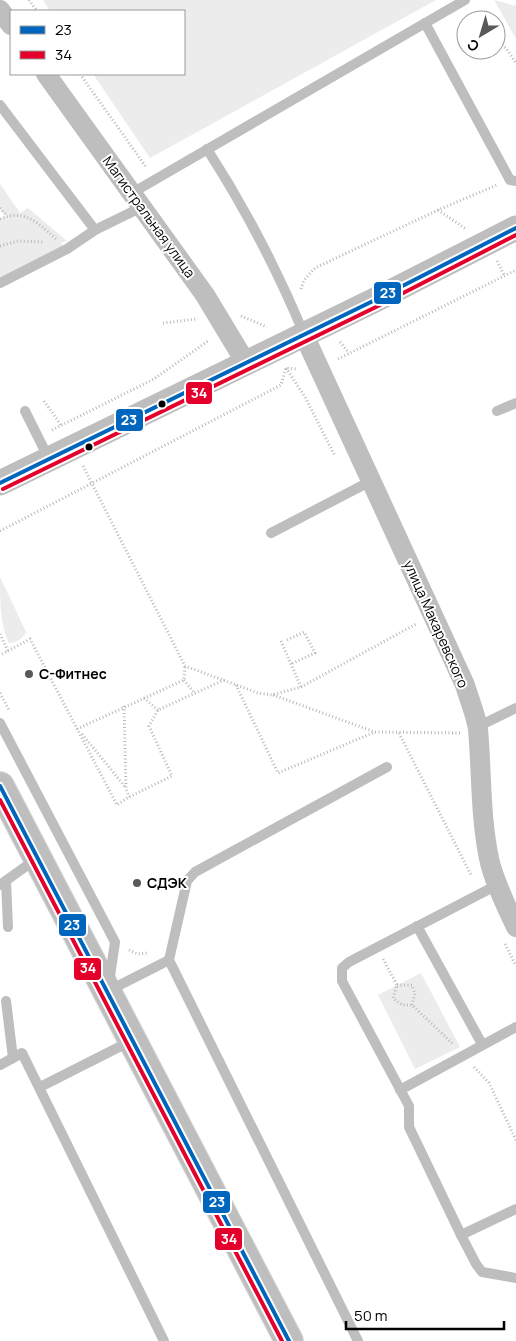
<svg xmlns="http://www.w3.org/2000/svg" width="516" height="1341" viewBox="0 0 516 1341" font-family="Manrope,sans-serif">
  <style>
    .green { fill: #ececec }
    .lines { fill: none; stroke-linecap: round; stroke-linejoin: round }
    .primary-casing { stroke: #dbdbdb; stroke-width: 30 }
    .path { stroke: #b9b9b9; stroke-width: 3; stroke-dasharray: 1 2.5; stroke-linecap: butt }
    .service { stroke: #bebebe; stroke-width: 10 }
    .minor { stroke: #bebebe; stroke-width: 20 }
    .tertiary { stroke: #bebebe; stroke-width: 25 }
    .primary { stroke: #bebebe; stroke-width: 28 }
    .bus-1-casing { stroke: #fff; stroke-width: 8 }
    .bus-2-casing { stroke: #fff; stroke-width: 8 }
    .bus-1 { stroke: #0065bd; stroke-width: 4 }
    .bus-2 { stroke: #e4002b; stroke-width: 4 }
    .bus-dot { fill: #000; stroke: #fff; stroke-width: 2 }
    .poi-dot { fill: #595959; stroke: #fff; stroke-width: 2 }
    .labels { text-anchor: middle; stroke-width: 4; stroke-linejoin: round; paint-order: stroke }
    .street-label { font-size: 14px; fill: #000; stroke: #fff }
    .poi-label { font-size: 14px; font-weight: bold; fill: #000; stroke: #fff; text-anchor: start }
    .line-badge { stroke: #fff; stroke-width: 2 }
    .badge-label { font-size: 14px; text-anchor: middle; font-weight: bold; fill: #fff }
  </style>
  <rect width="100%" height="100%" fill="#fff"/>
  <g class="green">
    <path d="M43,0H436L150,158L93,74H184V11H50Z"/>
    <path d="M494,0L516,6V39Z"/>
    <path d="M0,184L20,213L28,208L67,241L60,243L67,249L0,283V219L6,216L0,210Z"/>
    <path d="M0,577L26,632C23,638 17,643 9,643C0,627 0,598 0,577Z"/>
    <path d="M421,973L460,1047L415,1069L378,995Z"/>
  </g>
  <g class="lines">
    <defs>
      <path id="primary" d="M0,786L289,1341"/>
    </defs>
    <use href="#primary" class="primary-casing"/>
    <g class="path">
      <path d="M29,0L37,11"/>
      <path d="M496,41L506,48L516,63"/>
      <path d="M80,74L146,167"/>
      <path d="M0,208L7,216"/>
      <path d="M438,210L466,229"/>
      <path d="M0,219C25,208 39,224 56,239"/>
      <path d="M0,246L18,241L44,242"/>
      <path d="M497,261L504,275"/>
      <path d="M301,289L304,280L315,268L438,210L497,185"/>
      <path d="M241,316L267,327"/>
      <path d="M163,323L196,319"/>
      <path d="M340,342L349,353"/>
      <path d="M338,359L516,270"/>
      <path d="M286,368L305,397L335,456"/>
      <path d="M44,401L61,425"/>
      <path d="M52,430L154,379L208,341"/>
      <path d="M83,466L185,666L258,693L272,695L301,687L416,624"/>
      <path d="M0,531L281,385L286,368L297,369"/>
      <path d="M0,634L8,651L0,655"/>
      <path d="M287,640L304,632L315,653L291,664"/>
      <path d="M281,641L301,687"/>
      <path d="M8,651L30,639L117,805L129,797L172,776L149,726L158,710L224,680"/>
      <path d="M184,680L195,694"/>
      <path d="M236,685L278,773L375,732"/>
      <path d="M0,693L9,710"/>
      <path d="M273,695L375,732L460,733"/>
      <path d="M144,698L158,710"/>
      <path d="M124,706L126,788L129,797"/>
      <path d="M77,729L184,680L185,666"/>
      <path d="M399,733L471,875"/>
      <path d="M82,734L126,788"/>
      <path d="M505,944L516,966"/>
      <path d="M129,950L138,954L147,953"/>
      <path d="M383,959L397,985L393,998L402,1005H412L453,1044"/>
      <path d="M397,985H412L415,994L412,1005"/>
      <path d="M474,1067L489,1083L516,1140"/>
    </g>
    <g class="service">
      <path d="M425,23L510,180L516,181"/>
      <path d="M0,105L95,230L142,207"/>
      <path d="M207,149C247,211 276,267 304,334"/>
      <path d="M132,193L465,0"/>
      <path d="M0,283L67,249L95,230"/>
      <path d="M25,411L49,459"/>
      <path d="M497,411L516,403"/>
      <path d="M271,533L371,481"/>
      <path d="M0,723L115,942L109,983"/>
      <path d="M477,727L516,708"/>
      <path d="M6,881L8,927"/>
      <path d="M0,885L36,859"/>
      <path d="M417,926L482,1044"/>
      <path d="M108,991L169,960"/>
      <path d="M6,1001L13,1058"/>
      <path d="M0,1065L22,1053L164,1341"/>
      <path d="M40,1087L131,1041"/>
      <path d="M400,1090L516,1027"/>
      <path d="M516,1209L461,1235L476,1264L482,1272L516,1278"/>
      <path d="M461,1235L409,1127V1106L342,981V968L349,962L497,885"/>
      <path d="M358,1341L169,960L187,881L195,872L387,767"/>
    </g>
    <g class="minor">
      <path d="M0,10L11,25"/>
      <path d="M46,74L205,295L246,363"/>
      <path d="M304,335L465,685C469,699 476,715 478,729C482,774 480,819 490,863C496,885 506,906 516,927"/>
    </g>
    <path class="tertiary" d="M0,483L373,301L516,228"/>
    <use href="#primary" class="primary"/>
    <defs>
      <g id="bus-1">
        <path d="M0,483L373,301L516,228"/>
        <path d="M0,786L289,1341"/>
      </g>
      <g id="bus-2">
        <path d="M3,489L376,307L516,235"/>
        <path d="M0,800L282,1341"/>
      </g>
    </defs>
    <use href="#bus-1" class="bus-1-casing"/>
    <use href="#bus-2" class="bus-2-casing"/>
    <use href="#bus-1" class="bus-1"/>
    <use href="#bus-2" class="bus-2"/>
  </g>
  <g class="bus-dot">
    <circle cx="162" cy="404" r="4.5"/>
    <circle cx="89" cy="447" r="4.5"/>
  </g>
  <g class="poi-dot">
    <circle cx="29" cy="674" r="5"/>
    <circle cx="137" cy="883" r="5"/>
  </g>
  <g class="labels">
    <g class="street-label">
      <text transform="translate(149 217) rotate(54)" y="5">Магистральная улица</text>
      <text transform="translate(436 624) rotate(66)" y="5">улица Макаревского</text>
    </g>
    <g class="poi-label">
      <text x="39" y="679">С-Фитнес</text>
      <text x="147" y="888">СДЭК</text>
    </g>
  </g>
  <g class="line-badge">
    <rect x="373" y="281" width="29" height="24" rx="5" fill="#0065bd"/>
    <rect x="185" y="381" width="28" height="24" rx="5" fill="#e4002b"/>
    <rect x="115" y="408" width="29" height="24" rx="5" fill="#0065bd"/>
    <rect x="58" y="913" width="29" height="24" rx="5" fill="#0065bd"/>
    <rect x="73" y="957" width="29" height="24" rx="5" fill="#e4002b"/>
    <rect x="202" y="1190" width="29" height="24" rx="5" fill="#0065bd"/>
    <rect x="214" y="1227" width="29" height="24" rx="5" fill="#e4002b"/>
  </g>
  <g class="badge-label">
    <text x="388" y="298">23</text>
    <text x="199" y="398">34</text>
    <text x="129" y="425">23</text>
    <text x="72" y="930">23</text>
    <text x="88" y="973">34</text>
    <text x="217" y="1207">23</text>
    <text x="229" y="1244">34</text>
  </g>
  <rect x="10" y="10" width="175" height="65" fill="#ffffff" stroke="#999999"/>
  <rect x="20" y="26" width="25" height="8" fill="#0065bd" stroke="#999999"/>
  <text x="55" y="35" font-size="15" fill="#000000">23</text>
  <rect x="20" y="51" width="25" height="8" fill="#e4002b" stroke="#999999"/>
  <text x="55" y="60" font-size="15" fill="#000000">34</text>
  <g transform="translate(481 35) rotate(218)"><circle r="24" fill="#ffffff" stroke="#999999"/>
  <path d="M0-4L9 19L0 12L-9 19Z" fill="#595959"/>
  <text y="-8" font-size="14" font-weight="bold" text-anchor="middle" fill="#000000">С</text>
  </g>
  <path d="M346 1321v8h158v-8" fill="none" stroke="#000000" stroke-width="2.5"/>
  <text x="354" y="1321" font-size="15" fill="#000000" stroke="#ffffff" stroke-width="4" paint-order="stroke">50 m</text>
</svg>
